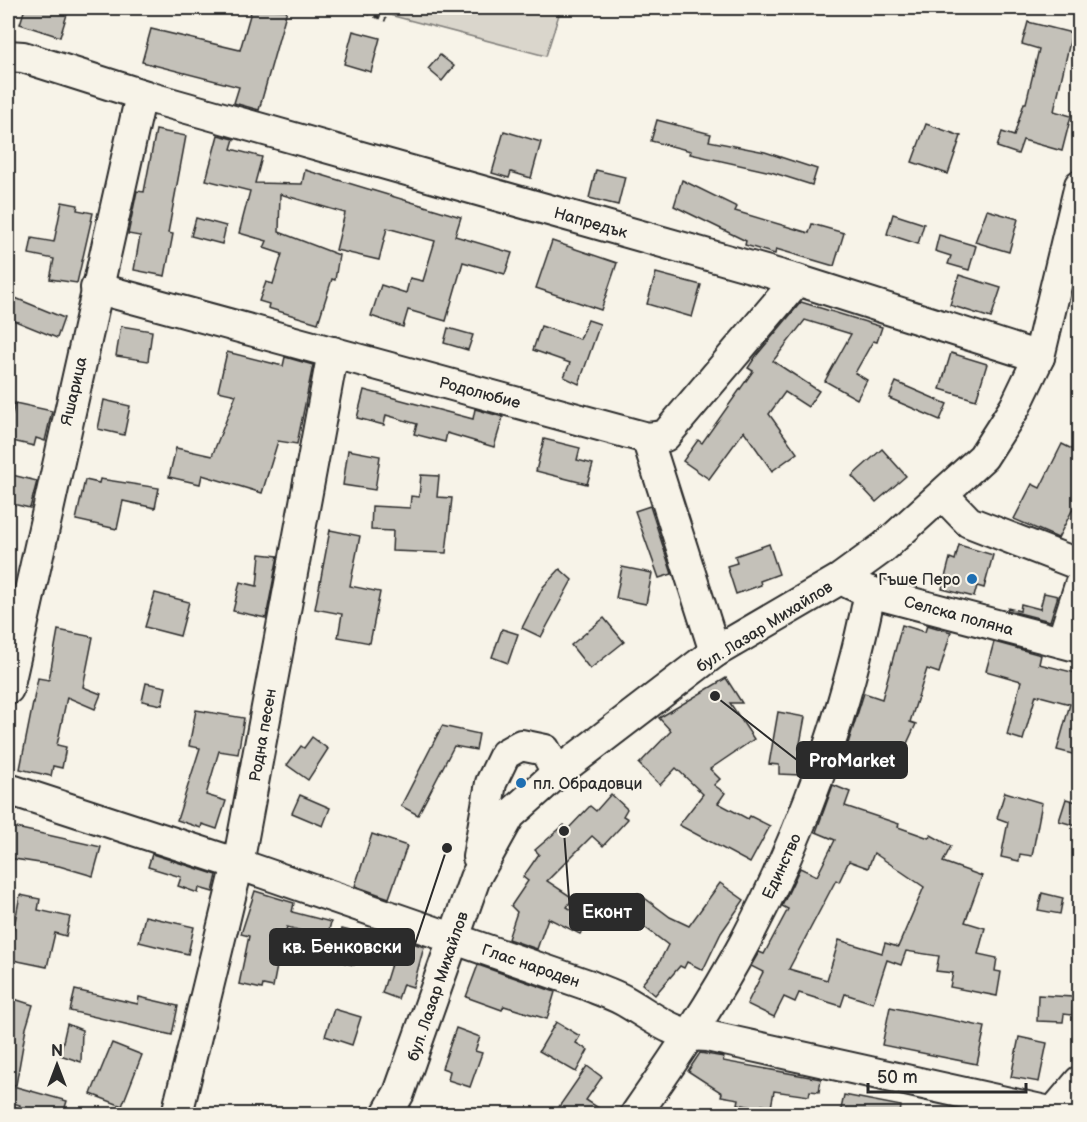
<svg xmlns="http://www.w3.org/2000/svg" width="1087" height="1122" viewBox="0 0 1087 1122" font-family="'Balsamiq Sans',sans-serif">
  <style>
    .green { fill: #dad6cc; stroke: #82807c; stroke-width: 1.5 }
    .building { fill: #c4c1b9; stroke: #2b2b2b; stroke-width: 1.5; fill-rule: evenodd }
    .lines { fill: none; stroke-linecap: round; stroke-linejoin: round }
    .minor-casing { stroke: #2b2b2b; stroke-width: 34 }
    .path { stroke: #2b2b2b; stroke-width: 4; stroke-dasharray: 6 4.5; stroke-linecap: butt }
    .minor { stroke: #f7f3e8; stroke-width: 30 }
    .poi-dot { fill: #1f6fb2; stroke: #f7f3e8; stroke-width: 2 }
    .labels { text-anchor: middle; stroke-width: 4.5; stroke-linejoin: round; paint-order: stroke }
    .street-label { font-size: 16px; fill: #2b2b2b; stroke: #f7f3e8 }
    .poi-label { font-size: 16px; fill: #2b2b2b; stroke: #f7f3e8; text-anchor: end }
    .leader { fill: none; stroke: #2b2b2b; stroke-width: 2 }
    .callout-dot { fill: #2b2b2b; stroke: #f7f3e8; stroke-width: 2 }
    .callout { fill: #2b2b2b; stroke: #2b2b2b; stroke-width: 2 }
    .callout-label { font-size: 18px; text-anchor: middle; font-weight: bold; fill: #fff }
  </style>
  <rect width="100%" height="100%" fill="#f7f3e8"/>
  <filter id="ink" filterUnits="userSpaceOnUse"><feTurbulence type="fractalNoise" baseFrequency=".0167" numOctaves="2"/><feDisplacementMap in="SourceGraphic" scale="12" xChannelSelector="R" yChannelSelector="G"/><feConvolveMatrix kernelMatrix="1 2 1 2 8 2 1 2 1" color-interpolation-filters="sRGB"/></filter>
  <g filter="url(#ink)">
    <path class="green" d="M363,8H561L546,56Z"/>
    <g class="building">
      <path d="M25,8H69L60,37L20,24Z"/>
      <path d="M252,8L287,10L259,110L234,103L239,87L142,62L151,29L240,50Z"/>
      <path d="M1028,22L1072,33L1054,111L1071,116L1062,151L1023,140L1018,154L997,147L1002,132L1014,136L1024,103H1026L1039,49L1022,44Z"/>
      <path d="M353,31L380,38L371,72L344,64Z"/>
      <path d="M440,55L454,66L442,81L428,69Z"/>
      <path d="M657,120L711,134L709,141L765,152L817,169L812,185L771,172L690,154L691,151L651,141Z"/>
      <path d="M926,124L961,136L948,174L912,162Z"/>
      <path d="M156,130L186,136L168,233L173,234L165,276L134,270L140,236L128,234L137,191L144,192Z"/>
      <path d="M504,131L541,142L531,178L511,172L509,178L492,173Z"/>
      <path d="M218,135L234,139L231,149L262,157L255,183L302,184L305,170L461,217L455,236L512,253L505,274L463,262L446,321L408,310L403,327L371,316L381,285L406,293L410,278L423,281L435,241L387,228L379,260L336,250L345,213L280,194L279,232L339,255L335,280L332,279L318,323L268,308L269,304L259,301L266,282L273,284L282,254L264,248L267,241L239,233L250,191L206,180Z"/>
      <path d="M596,170L625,177L618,205L589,198Z"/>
      <path d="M682,180L737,207L735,211L809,233L812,224L844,233L834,266L776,249L775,254L745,245L746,241L674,206Z"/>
      <path d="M62,202L78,205L77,210L93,213L77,283L50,279L54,259L29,254L32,238L54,242Z"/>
      <path d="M987,210L1018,219L1009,252L975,242Z"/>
      <path d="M893,214L924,224L918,244L887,234Z"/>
      <path d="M196,218L226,226L222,244L191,236Z"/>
      <path d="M939,235L976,246L969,270L948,264L951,256L935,251Z"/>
      <path d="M552,241L617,263L601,310L536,288Z"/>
      <path d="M656,273L701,285L692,317L647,304Z"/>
      <path d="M959,275L1001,288L991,318L950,305Z"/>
      <path d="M8,295L64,318L57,338L8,318Z"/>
      <path d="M801,302L882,327L877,342L873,341L855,373L867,380L857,399L825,381L851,334L805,320L773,361L819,391L808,407L785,392L769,414L797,453L772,471L744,431L709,479L683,461L698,440L702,443L753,371L748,368L756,356Z"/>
      <path d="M588,320L600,324L579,384L564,377L570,363L533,350L541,326L580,339Z"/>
      <path d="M121,326L152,331L148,361L116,356Z"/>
      <path d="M448,328L473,335L468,350L444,343Z"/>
      <path d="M227,352L283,366L285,357L313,365L297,444L278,441L262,493L202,475L200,484L169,477L176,448L212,456L236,395L218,391Z"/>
      <path d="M951,353L987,364L976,400L940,389Z"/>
      <path d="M896,382L947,404L940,420L889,398Z"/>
      <path d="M364,390L473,419L475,409L503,417L494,447L447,433L445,442L414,434L417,424L386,415L384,425L357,418Z"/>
      <path d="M104,400L130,406L124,435L98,429Z"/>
      <path d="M15,403L52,411L45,441L36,438L34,446L8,440V417L11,418Z"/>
      <path d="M544,439L580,448L577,460L593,464L587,484L536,471Z"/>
      <path d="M1062,444L1080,453V495L1058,538L1014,519L1032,484L1040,488Z"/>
      <path d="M882,449L906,476L876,502L852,476Z"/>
      <path d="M348,450L380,456L375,490L343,485Z"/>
      <path d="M8,474L37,481L30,508L8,503Z"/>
      <path d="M421,475L439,476L437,497L452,498L446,553L392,551L393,531L371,530L372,506L410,508L411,496L419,497Z"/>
      <path d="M100,479L159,488L155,508L123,501L117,529L76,520L85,480L99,483Z"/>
      <path d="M650,506L672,574L659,578L635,511Z"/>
      <path d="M330,530L360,536L350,586L380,592L370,643L338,637L342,614L315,609Z"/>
      <path d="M769,544L779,574L760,581L761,585L736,594L727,566L737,563L735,556Z"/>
      <path d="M959,545L993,555L984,588L977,586L974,597L942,589L950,558L955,560Z"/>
      <path d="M260,554L278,556L266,618L233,611L240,582L257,586Z"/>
      <path d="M622,567L652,573L646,604L616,598Z"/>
      <path d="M560,569L572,580L541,637L522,628L543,587Z"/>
      <path d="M155,593L189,602L180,636L145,627Z"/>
      <path d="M1044,593L1058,596L1050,621L1007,610L1008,608L1020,611L1021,604L1040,609Z"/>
      <path d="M604,618L624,642L590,669L571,645Z"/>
      <path d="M902,625L925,632L927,625L951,632L939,673L927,669L910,722L916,724L893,774L876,766L878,761L846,750L864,693L882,699Z"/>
      <path d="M502,629L518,634L508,663L492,657Z"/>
      <path d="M58,630L93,637L83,687L101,694L95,709L67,697L57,745L66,747L62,768L53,766L51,776L20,769L38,678L49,680Z"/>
      <path d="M994,642L1041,655L1039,664L1080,674V756L1057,750L1070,704L1036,695L1023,740L1007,735L1021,681L986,671Z"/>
      <path d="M726,678L742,703H730L754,739L710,769L720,779L714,785L725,793L718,803L748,819L750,816L770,826L750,863L679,825L703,794L676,768L660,785L639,764L671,731L659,718Z"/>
      <path d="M146,683L166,687L162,705L142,701Z"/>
      <path d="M196,710L244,718L238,754L219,751L206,795L226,801L217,829L202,824L201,828L177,820L200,748L189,746Z"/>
      <path d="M778,712L805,717L799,749H809L800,775L779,774V765L769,764Z"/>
      <path d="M442,726L479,734L476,750L454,746L418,815L401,806Z"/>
      <path d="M312,737L328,749L308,780L287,765L301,746L304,748Z"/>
      <path d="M833,785L850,792L845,806L899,824L898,827L929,838L931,835L951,846L943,862L982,876L965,922L985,928L978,954L997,958L995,971L1001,972L997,996L950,987L953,973L936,971L939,956L906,951L901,965L887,960L873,1003L845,994L841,1006L799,993L795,1002L784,997L774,1017L747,1004L763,972L751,966L759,952L764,954L788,909L782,906L800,868L817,876L835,840L816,832ZM874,853L924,887L898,947L885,943L882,953L839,940L827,980L789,969L836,880L839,882L849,861L868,868Z"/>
      <path d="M1005,792L1042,803L1032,856L1020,854L1019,861L1001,857L1008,822L997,818Z"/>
      <path d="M611,794L627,809L623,816L628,819L603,846L592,836L547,881L573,898L567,907L588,920L580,934L548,918L537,949L508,939L517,912L511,906L528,881L523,877L539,854L535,850L564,825L568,829L590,806L596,811Z"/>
      <path d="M300,795L330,808L323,826L292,813Z"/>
      <path d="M1066,799L1080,803V827L1059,821Z"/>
      <path d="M12,827L101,847L93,876L59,866L8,858Z"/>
      <path d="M372,834L407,846L389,898L355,886Z"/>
      <path d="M152,854L217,875L213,892L199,888L198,893L178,886L181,877L148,867Z"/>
      <path d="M720,883L744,900L721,933L703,970L687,962L684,968L680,966L655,995L642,984L659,963L668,945L625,912L638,893L670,917L689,926Z"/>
      <path d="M255,891L294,903L292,912L331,922L327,938L287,927L275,966H277L273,987L263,985L262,989L239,984L249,936L241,934Z"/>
      <path d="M1042,893L1063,898L1060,914L1038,910Z"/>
      <path d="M20,895L40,899L38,910L70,917L66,936L55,933L47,967L8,959Z"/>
      <path d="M145,916L194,927L188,954L139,942Z"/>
      <path d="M342,929L408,946L410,942L424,947L413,987L403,984L398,999L382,993L392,961L357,951L354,965L334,960Z"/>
      <path d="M478,965L555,992L547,1019L504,1006L502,1010L466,997Z"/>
      <path d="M75,990L138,1004L139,997L178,1006L172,1035L70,1011Z"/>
      <path d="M1038,995L1073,997L1072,1015L1064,1014L1063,1022L1037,1021Z"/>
      <path d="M8,997L33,1005L26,1028L16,1085L8,1084Z"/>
      <path d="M890,1007L985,1027L977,1064L882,1045Z"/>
      <path d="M334,1009L361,1017L352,1045L325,1036Z"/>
      <path d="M556,1022L580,1036L576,1043L588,1050L576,1072L539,1051Z"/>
      <path d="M67,1024L82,1030L81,1062L60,1055Z"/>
      <path d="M456,1028L480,1037L475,1051L482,1053L470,1087L448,1080L450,1071L442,1068Z"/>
      <path d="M1019,1037L1047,1043L1039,1082L1011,1077Z"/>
      <path d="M112,1043L142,1055L122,1106L91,1094Z"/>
      <path d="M700,1053L724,1057L723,1061L821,1079L819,1092L810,1091L809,1096L774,1091L771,1107L762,1105V1109L738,1104L739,1099L721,1096L722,1093L688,1071Z"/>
      <path d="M587,1066L602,1077L586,1100L608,1114H554Z"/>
      <path d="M13,1086L67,1101L63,1114H18L20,1105L9,1102Z"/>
      <path d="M844,1095L901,1106L900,1114H840Z"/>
    </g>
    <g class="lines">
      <defs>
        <g id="minor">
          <path d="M8,56L23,57L146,96"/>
          <path d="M96,288L647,438L715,652"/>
          <path d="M647,438L665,436L797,280"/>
          <path d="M943,495L969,522L1080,565"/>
          <path d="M851,584L870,592L1080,647"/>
          <path d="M1062,642L1080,585"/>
          <path d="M8,689L141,95L797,280L1039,357"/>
          <path d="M8,789L238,864L588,985C599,990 612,994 623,1000C652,1016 672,1036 707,1036L1059,1114"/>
          <path d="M478,857L491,783L505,754L521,745L545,750L557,773"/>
          <path d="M1053,1113L1080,1081"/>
          <path d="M177,1114L238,864L333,352"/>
          <path d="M387,1114L399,1093L475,878L510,815L557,773L715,652L840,579L884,547L983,457L1015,407L1039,357L1080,185"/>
          <path d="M636,1114C675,1058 713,1002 745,942C802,834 847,711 870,592"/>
        </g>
      </defs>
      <use href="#minor" class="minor-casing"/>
      <path class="path" d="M355,8L386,20"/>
      <use href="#minor" class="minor"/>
    </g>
  </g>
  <g class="poi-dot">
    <circle cx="972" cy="579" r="6"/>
    <circle cx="521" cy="783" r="6"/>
  </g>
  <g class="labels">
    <g class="street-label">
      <text transform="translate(591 222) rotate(16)" y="6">Напредък</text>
      <text transform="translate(73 391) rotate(-77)" y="6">Яшарица</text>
      <text transform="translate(480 392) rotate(15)" y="6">Родолюбие</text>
      <text transform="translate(959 615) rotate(15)" y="6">Селска поляна</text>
      <text transform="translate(764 626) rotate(-32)" y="6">бул. Лазар Михайлов</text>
      <text transform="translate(262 735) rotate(-80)" y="6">Родна песен</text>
      <text transform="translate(781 866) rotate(-65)" y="6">Единство</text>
      <text transform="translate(531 965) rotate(19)" y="6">Глас народен</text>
      <text transform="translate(437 986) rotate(-71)" y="6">бул. Лазар Михайлов</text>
    </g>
    <g class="poi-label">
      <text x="960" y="585">Гъше Перо</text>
      <text x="533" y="789" text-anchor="start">пл. Обрадовци</text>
    </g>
  </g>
  <path class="leader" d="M715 696L797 760M564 831L570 912M447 848L414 947"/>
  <g class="callout-dot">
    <circle cx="715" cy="696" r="6"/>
    <circle cx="564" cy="831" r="6"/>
    <circle cx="447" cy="848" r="6"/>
  </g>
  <g class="callout">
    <rect x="797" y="742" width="110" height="36" rx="6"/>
    <rect x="570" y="894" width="74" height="36" rx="6"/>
    <rect x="270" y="929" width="144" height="36" rx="6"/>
  </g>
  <g class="callout-label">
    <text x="852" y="767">ProMarket</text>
    <text x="607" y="918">Еконт</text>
    <text x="342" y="953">кв. Бенковски</text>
  </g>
  <rect width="1087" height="1122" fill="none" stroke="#f7f3e8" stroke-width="30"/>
  <rect x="15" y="15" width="1057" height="1092" fill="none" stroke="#2b2b2b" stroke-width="2" filter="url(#ink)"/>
  <g transform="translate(57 1065)" stroke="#f7f3e8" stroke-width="4.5" paint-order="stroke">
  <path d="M0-4.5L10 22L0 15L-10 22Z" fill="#2b2b2b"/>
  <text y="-9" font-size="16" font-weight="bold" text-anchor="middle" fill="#2b2b2b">N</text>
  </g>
  <path d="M868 1083v9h158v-9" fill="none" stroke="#2b2b2b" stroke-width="3"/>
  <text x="877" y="1083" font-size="18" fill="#2b2b2b" stroke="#f7f3e8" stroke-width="4.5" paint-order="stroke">50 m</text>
</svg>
